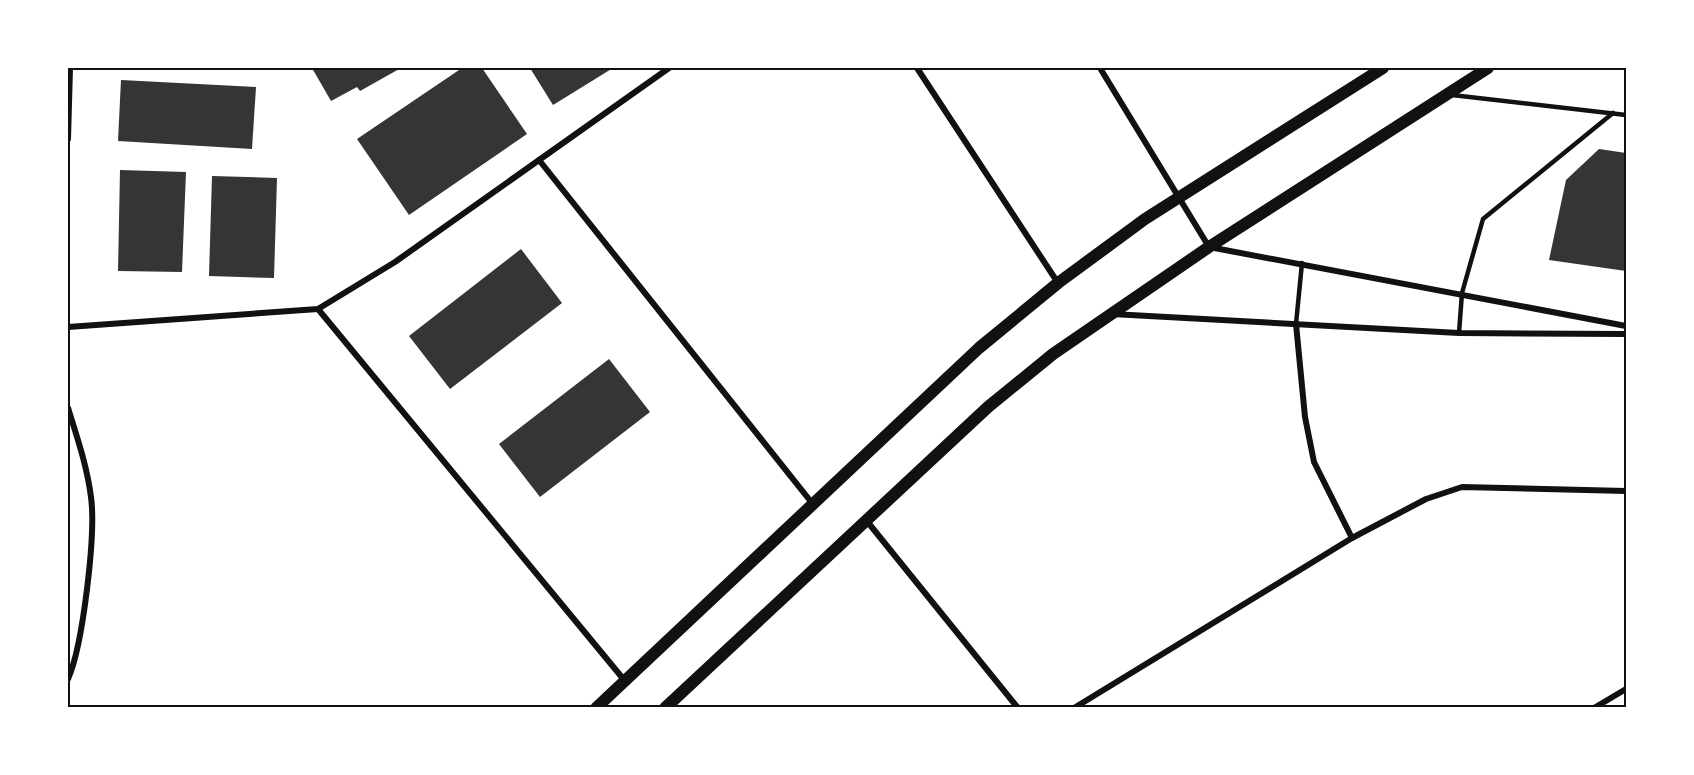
<svg xmlns="http://www.w3.org/2000/svg" width="1694" height="775" viewBox="0 0 1694 775" font-family="Lora,serif">
  <style>
    .building { fill: #353535 }
    .lines { fill: none; stroke-linecap: round; stroke-linejoin: round }
    .service { stroke: #111; stroke-width: 4.5 }
    .minor { stroke: #111; stroke-width: 6 }
    .secondary { stroke: #111; stroke-width: 12 }
    .neatline { fill: none; stroke: #111; stroke-width: 2 }
  </style>
  <rect width="100%" height="100%" fill="#fff"/>
  <g class="building">
    <path d="M312,68H401L360,91L357,87L331,101Z"/>
    <path d="M462,68H482L527,134L409,215L357,139Z"/>
    <path d="M530,68H613L553,105Z"/>
    <path d="M121,80L256,87L252,149L118,141Z"/>
    <path d="M1599,149L1626,153V271L1549,260L1566,180Z"/>
    <path d="M120,170L186,172L182,272L118,271Z"/>
    <path d="M212,176L277,178L274,278L209,276Z"/>
    <path d="M521,249L562,303L450,389L409,336Z"/>
    <path d="M609,359L650,412L540,497L499,444Z"/>
  </g>
  <g class="lines">
    <g class="service">
      <path d="M1452,95L1626,115"/>
      <path d="M1296,324L1302,263"/>
      <path d="M1459,333L1462,293L1483,219L1613,113"/>
    </g>
    <g class="minor">
      <path d="M917,68L1058,283"/>
      <path d="M1100,68L1209,247L1626,326"/>
      <path d="M68,139L70,68"/>
      <path d="M539,160L812,503"/>
      <path d="M318,309L625,681"/>
      <path d="M1112,314L1459,333L1626,334"/>
      <path d="M1296,324L1305,417L1314,462L1352,538"/>
      <path d="M68,327L318,309L395,262L669,68"/>
      <path d="M68,408C77,437 87,466 91,497C96,534 83,645 68,679"/>
      <path d="M866,520L1018,708"/>
      <path d="M1074,708L1352,538L1426,499L1462,487L1626,491"/>
      <path d="M1594,708L1626,689"/>
    </g>
    <g class="secondary">
      <path d="M596,708L979,348L1058,283L1145,219L1383,68"/>
      <path d="M665,708L988,407L1053,354L1209,247L1488,68"/>
    </g>
  </g>
  <rect width="1694" height="775" fill="none" stroke="#ffffff" stroke-width="138"/>
  <rect x="69" y="69" width="1556" height="637" class="neatline"/>
</svg>
